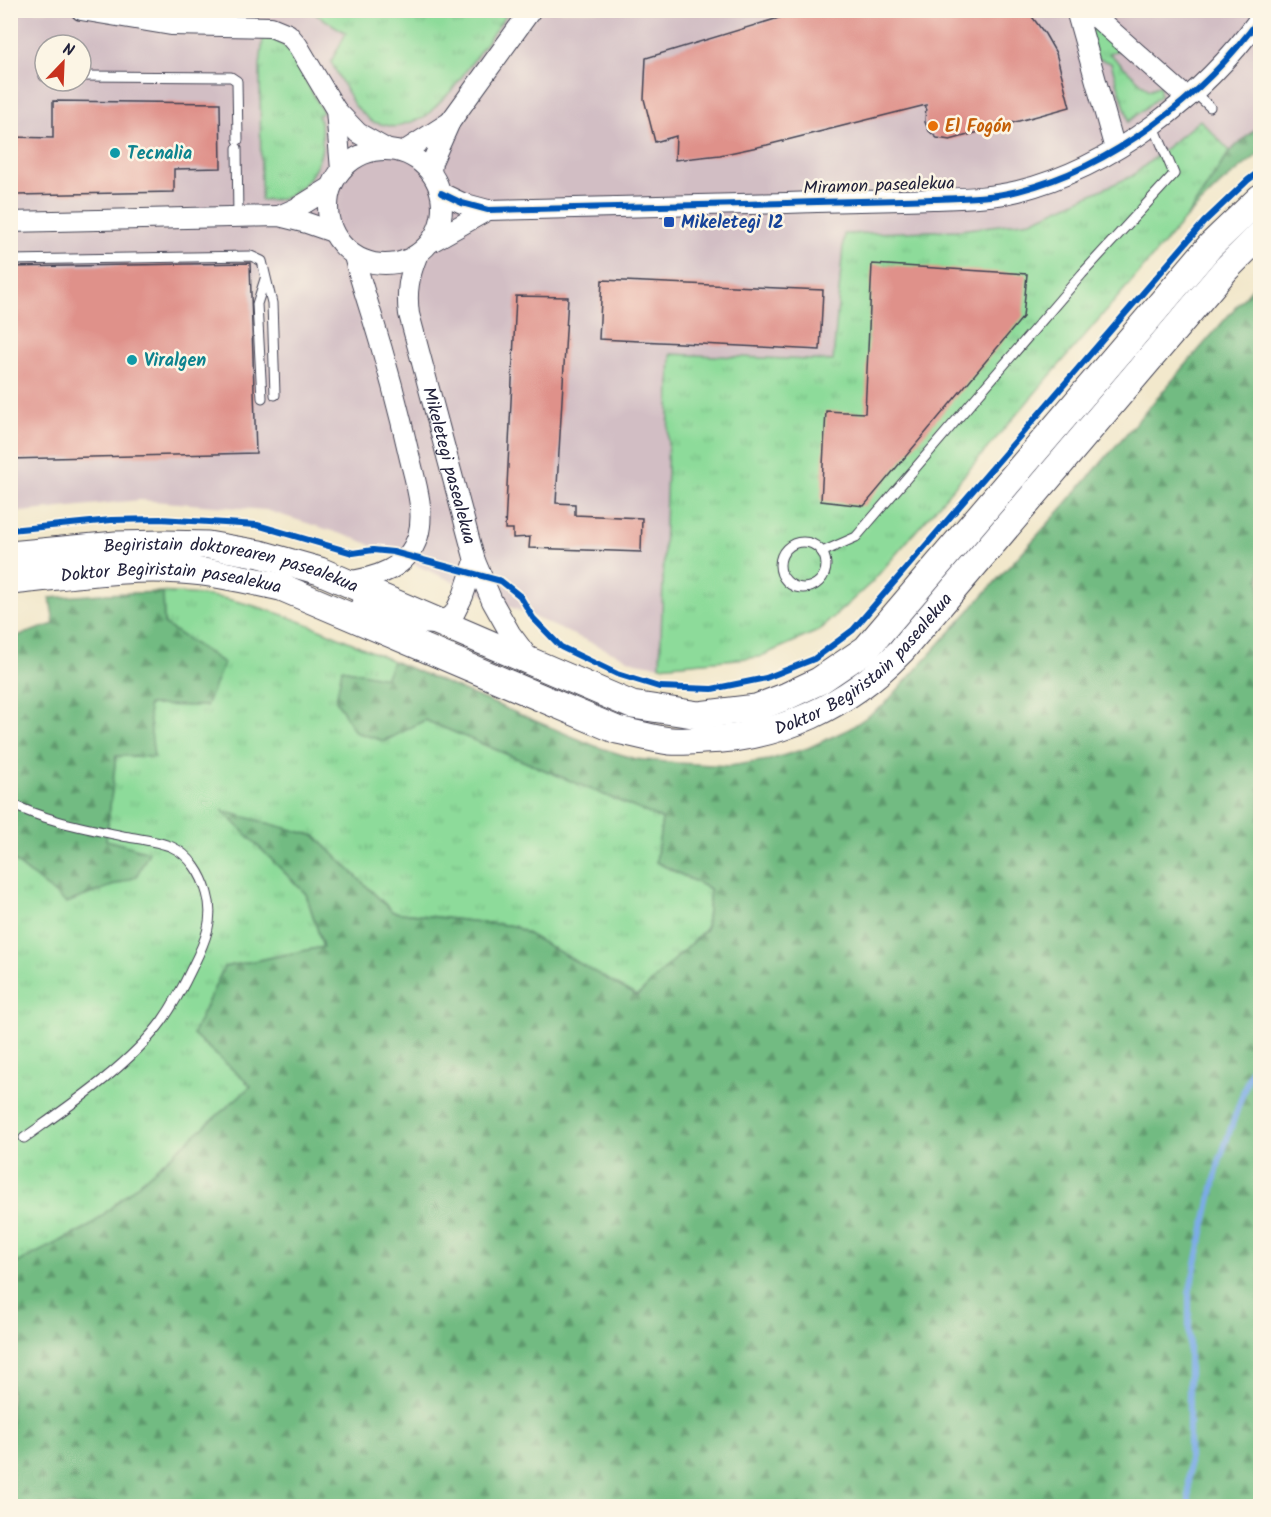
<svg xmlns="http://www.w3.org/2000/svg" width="1271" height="1517" viewBox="0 0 1271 1517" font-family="Kalam,sans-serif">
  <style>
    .industrial { fill: #d2bec4; fill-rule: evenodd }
    .grass { fill: url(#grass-tufts); stroke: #587e6a; stroke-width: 1.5 }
    .forest { fill: url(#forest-firs); stroke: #4a6e5e; stroke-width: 1.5 }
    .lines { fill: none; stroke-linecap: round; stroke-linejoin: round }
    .stream { stroke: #7bace7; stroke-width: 6 }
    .building { fill: #df918a }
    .lane-casing { stroke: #414051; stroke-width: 11 }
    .street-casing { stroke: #414051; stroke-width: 22 }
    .secondary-casing { stroke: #414051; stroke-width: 29 }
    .lane { stroke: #fff; stroke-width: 9 }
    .street { stroke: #fff; stroke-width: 20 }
    .secondary { stroke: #fff; stroke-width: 27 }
    .cycleway-casing { stroke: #fcf5e5; stroke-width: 10 }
    .cycleway { stroke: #0057b8; stroke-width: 6 }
    .food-dot { fill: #e8710a; stroke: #fcf5e5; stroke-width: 2 }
    .culture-dot { fill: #0f9aa8; stroke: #fcf5e5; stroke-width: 2 }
    .transit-dot { fill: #1a4fb4; stroke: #fcf5e5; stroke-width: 2 }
    .labels { text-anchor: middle; stroke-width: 5; stroke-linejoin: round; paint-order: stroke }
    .food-label { font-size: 18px; font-weight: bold; fill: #c56008; stroke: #fcf5e5; text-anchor: start }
    .culture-label { font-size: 18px; font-weight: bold; fill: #0d838f; stroke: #fcf5e5; text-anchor: start }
    .street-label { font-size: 18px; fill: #22223b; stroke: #fcf5e5 }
    .transit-label { font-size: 18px; font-weight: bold; fill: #164399; stroke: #fcf5e5; text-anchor: start }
  </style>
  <defs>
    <pattern id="grass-tufts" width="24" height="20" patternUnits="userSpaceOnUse" patternTransform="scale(1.5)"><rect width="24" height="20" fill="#8ddb9a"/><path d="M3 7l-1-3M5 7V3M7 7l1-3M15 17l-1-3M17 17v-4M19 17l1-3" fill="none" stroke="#79bc86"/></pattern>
    <pattern id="forest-firs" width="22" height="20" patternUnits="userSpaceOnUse" patternTransform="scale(1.5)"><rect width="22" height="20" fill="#72bb82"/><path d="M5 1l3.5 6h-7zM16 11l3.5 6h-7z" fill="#5d986c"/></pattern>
  </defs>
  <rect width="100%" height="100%" fill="#fcf5e5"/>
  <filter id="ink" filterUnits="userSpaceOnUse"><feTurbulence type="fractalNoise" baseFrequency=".0167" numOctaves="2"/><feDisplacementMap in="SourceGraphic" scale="12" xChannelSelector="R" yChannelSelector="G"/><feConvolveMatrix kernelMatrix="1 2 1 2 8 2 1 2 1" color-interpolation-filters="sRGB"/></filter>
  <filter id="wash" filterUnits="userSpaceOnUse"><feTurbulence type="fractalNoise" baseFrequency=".008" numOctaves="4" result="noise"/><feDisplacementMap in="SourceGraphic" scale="24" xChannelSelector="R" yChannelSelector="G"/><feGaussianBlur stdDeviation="1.35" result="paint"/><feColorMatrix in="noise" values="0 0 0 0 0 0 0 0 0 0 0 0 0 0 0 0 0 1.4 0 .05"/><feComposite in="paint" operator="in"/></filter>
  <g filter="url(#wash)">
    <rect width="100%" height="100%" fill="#f2e8cc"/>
    <path class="industrial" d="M11,11H311L346,33L453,89L509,11H1260V125L1230,151L1200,120L1132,176L1031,221L960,230L834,361L671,354L660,666L635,662L357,539L266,510L140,500L11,513ZM45,45H81V81H45Z"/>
    <g class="grass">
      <path d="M311,11H509L453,89L424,118L394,127L372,122L354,105L331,62L346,33Z"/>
      <path d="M1092,25L1120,50L1109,53L1149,90L1160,85V96L1128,122V117L1111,63L1097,58L1089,28Z"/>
      <path d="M263,38L276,40L289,50L323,112L318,116C330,148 316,183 284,198C278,201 268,199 261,200L260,66Z"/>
      <path d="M1200,120L1230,151L1186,218L872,582L818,631L759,657L660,666L671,354L833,361L844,234L960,230L1031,221L1132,176Z"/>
      <path d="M163,592C184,594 206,594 227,599C286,612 339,637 393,661L386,678L342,669L385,741L425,720L662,819L656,862L710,889L706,928L637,997L514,926L393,912L315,836L225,812L306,894L323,947L224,967L193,1034L251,1086L90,1226L11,1266L10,858L67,903L136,877L149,852L106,840L116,756L148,705L206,706L164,624Z"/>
    </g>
    <g class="forest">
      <path d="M1260,125V153L1222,183L1186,218L1230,151Z"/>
      <path d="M1260,279V1506H11V1266L90,1226L251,1086L193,1034L224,967L323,947L306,894L223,811L315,836L393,912L514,926L637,996L706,929L710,889L656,862L662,819L425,720L384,741L355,732L336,700L342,669L385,678L393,661L595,746L635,759L677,763L729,766L769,760L808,748L849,729L884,705L1063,507Z"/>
      <path d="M163,592L164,624L224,663L206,706L148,705L154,757L116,756L106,840L149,852L136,877L66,903L11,858L10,686L17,636L54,624L50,598L102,594Z"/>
    </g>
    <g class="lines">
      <path class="stream" d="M1189,1506V1294L1219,1162L1260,1044"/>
    </g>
    <g id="blocks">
      <g class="building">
        <path d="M805,10H1027L1045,34L1056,53L1070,107L950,140L937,138L929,131L925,122L926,105L767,145L720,155L675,160L676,136L655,142L644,99L646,58Z"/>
        <path d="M53,101L220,103L221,168L174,169V192L16,195V173H10V137L53,138Z"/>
        <path d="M250,263L256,453L10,459V267Z"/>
        <path d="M872,264L1027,274L1023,317L864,506L821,501L826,411L865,413Z"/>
        <path d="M602,280L823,290L820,350L599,339Z"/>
        <path d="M516,296L568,297L556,503L575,504V515L642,518L641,552L529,548L530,537L513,538V529H505Z"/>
      </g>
    </g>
  </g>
  <g filter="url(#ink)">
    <use href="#blocks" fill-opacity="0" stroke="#414051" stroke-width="1.5"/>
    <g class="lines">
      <defs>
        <g id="lane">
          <path d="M44,76H45"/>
          <path d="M81,76L231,77L237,81L238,140"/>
          <path d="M1194,92L1210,107"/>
          <path d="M237,148L238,216"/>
          <path d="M10,260L251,256L262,261L272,303L275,395"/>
          <path d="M262,398L257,304L265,279"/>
          <circle cx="803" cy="565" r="23"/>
          <path d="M822,552L856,537L1082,274L1174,174L1153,124"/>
          <path d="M10,803C45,821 86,828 123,836C139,839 158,841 172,847C190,855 202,875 207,893C215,919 205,942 193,966C184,985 174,1004 162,1021C129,1066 69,1106 24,1138"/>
        </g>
        <g id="street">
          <path d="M81,10L171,25L271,27L288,34L298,46L336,110L358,133L388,150"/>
          <path d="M1076,10L1115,149"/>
          <path d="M1088,10L1187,98"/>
          <path d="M336,110L341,170"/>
          <circle cx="385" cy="207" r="57"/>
          <path d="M403,152L450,122"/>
          <path d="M431,172L432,162L450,122L531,10"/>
          <path d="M441,193L462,203L488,210C588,208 687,205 787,203C835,201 884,201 932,199C961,198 990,198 1018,191C1113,167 1204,96 1260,18"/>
          <path d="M279,216L297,208L331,187"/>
          <path d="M10,222L279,216L307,223L333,232"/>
          <path d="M433,241L488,210"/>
          <path id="s1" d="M417,256C409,276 406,292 409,314L475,561L492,601L510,633L531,661"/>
          <path d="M345,582C375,578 408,569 418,536C425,512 416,483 410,459C399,410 386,361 371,313C365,294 359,275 354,256"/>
          <path d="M358,609L405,623L441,624L454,614L463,596L475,561"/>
        </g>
        <g id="secondary">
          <path id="s2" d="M10,555L116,545L164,544L208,545L260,554L320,571L632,705L699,715L756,708L787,696L819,681L866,649L1210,246L1260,198"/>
          <path id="s3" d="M10,581C67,576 124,566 181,570C215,572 248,580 281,587L617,730C634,733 652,739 670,741C681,742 692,741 703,740C779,739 849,705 901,651L1226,269L1260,235"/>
        </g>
      </defs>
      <use href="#lane" class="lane-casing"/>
      <use href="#street" class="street-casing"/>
      <use href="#secondary" class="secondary-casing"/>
      <use href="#lane" class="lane"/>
      <use href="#street" class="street"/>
      <use href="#secondary" class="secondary"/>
      <defs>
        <g id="cycleway">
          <path d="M441,193L462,203L488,210C588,208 687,205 787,203C835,201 884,201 932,199C961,198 990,198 1018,191C1113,167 1204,96 1260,18"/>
          <path d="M10,530L111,520L160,519L257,525L353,553L373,550L393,552L501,581L520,596L533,618L561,647L617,674L659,687L712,689L766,678L814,659L853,630L1204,222L1248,180L1260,171"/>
        </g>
      </defs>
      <use href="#cycleway" class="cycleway-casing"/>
      <use href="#cycleway" class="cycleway"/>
    </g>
  </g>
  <circle class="food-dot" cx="933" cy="126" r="6"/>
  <g class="culture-dot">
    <circle cx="115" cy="153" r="6"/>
    <circle cx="132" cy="360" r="6"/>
  </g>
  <rect class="transit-dot" x="663" y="216" width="12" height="12" rx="3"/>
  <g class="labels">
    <g class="food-label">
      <text x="945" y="132">El Fogón</text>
    </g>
    <g class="culture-label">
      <text x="127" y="159">Tecnalia</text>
      <text x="144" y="366">Viralgen</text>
    </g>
    <g class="street-label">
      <text transform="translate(879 185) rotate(-2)" y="6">Miramon pasealekua</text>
      <text dy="6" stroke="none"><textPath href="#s1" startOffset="216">Mikeletegi pasealekua</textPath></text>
      <text dy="6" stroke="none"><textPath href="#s2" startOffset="224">Begiristain doktorearen pasealekua</textPath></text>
      <text dy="6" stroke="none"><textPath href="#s3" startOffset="162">Doktor Begiristain pasealekua</textPath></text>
      <text dy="6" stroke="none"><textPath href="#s3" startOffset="910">Doktor Begiristain pasealekua</textPath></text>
    </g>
    <g class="transit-label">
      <text x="681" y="228">Mikeletegi 12</text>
    </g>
  </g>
  <rect width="1271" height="1517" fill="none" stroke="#fcf5e5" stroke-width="36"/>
  <g transform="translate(63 63) rotate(23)"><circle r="28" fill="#fcf5e5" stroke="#a5a1a1" stroke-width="1.5"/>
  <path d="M0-4.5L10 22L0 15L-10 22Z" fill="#c8321e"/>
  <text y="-9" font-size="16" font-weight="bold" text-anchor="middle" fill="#22223b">N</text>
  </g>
</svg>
